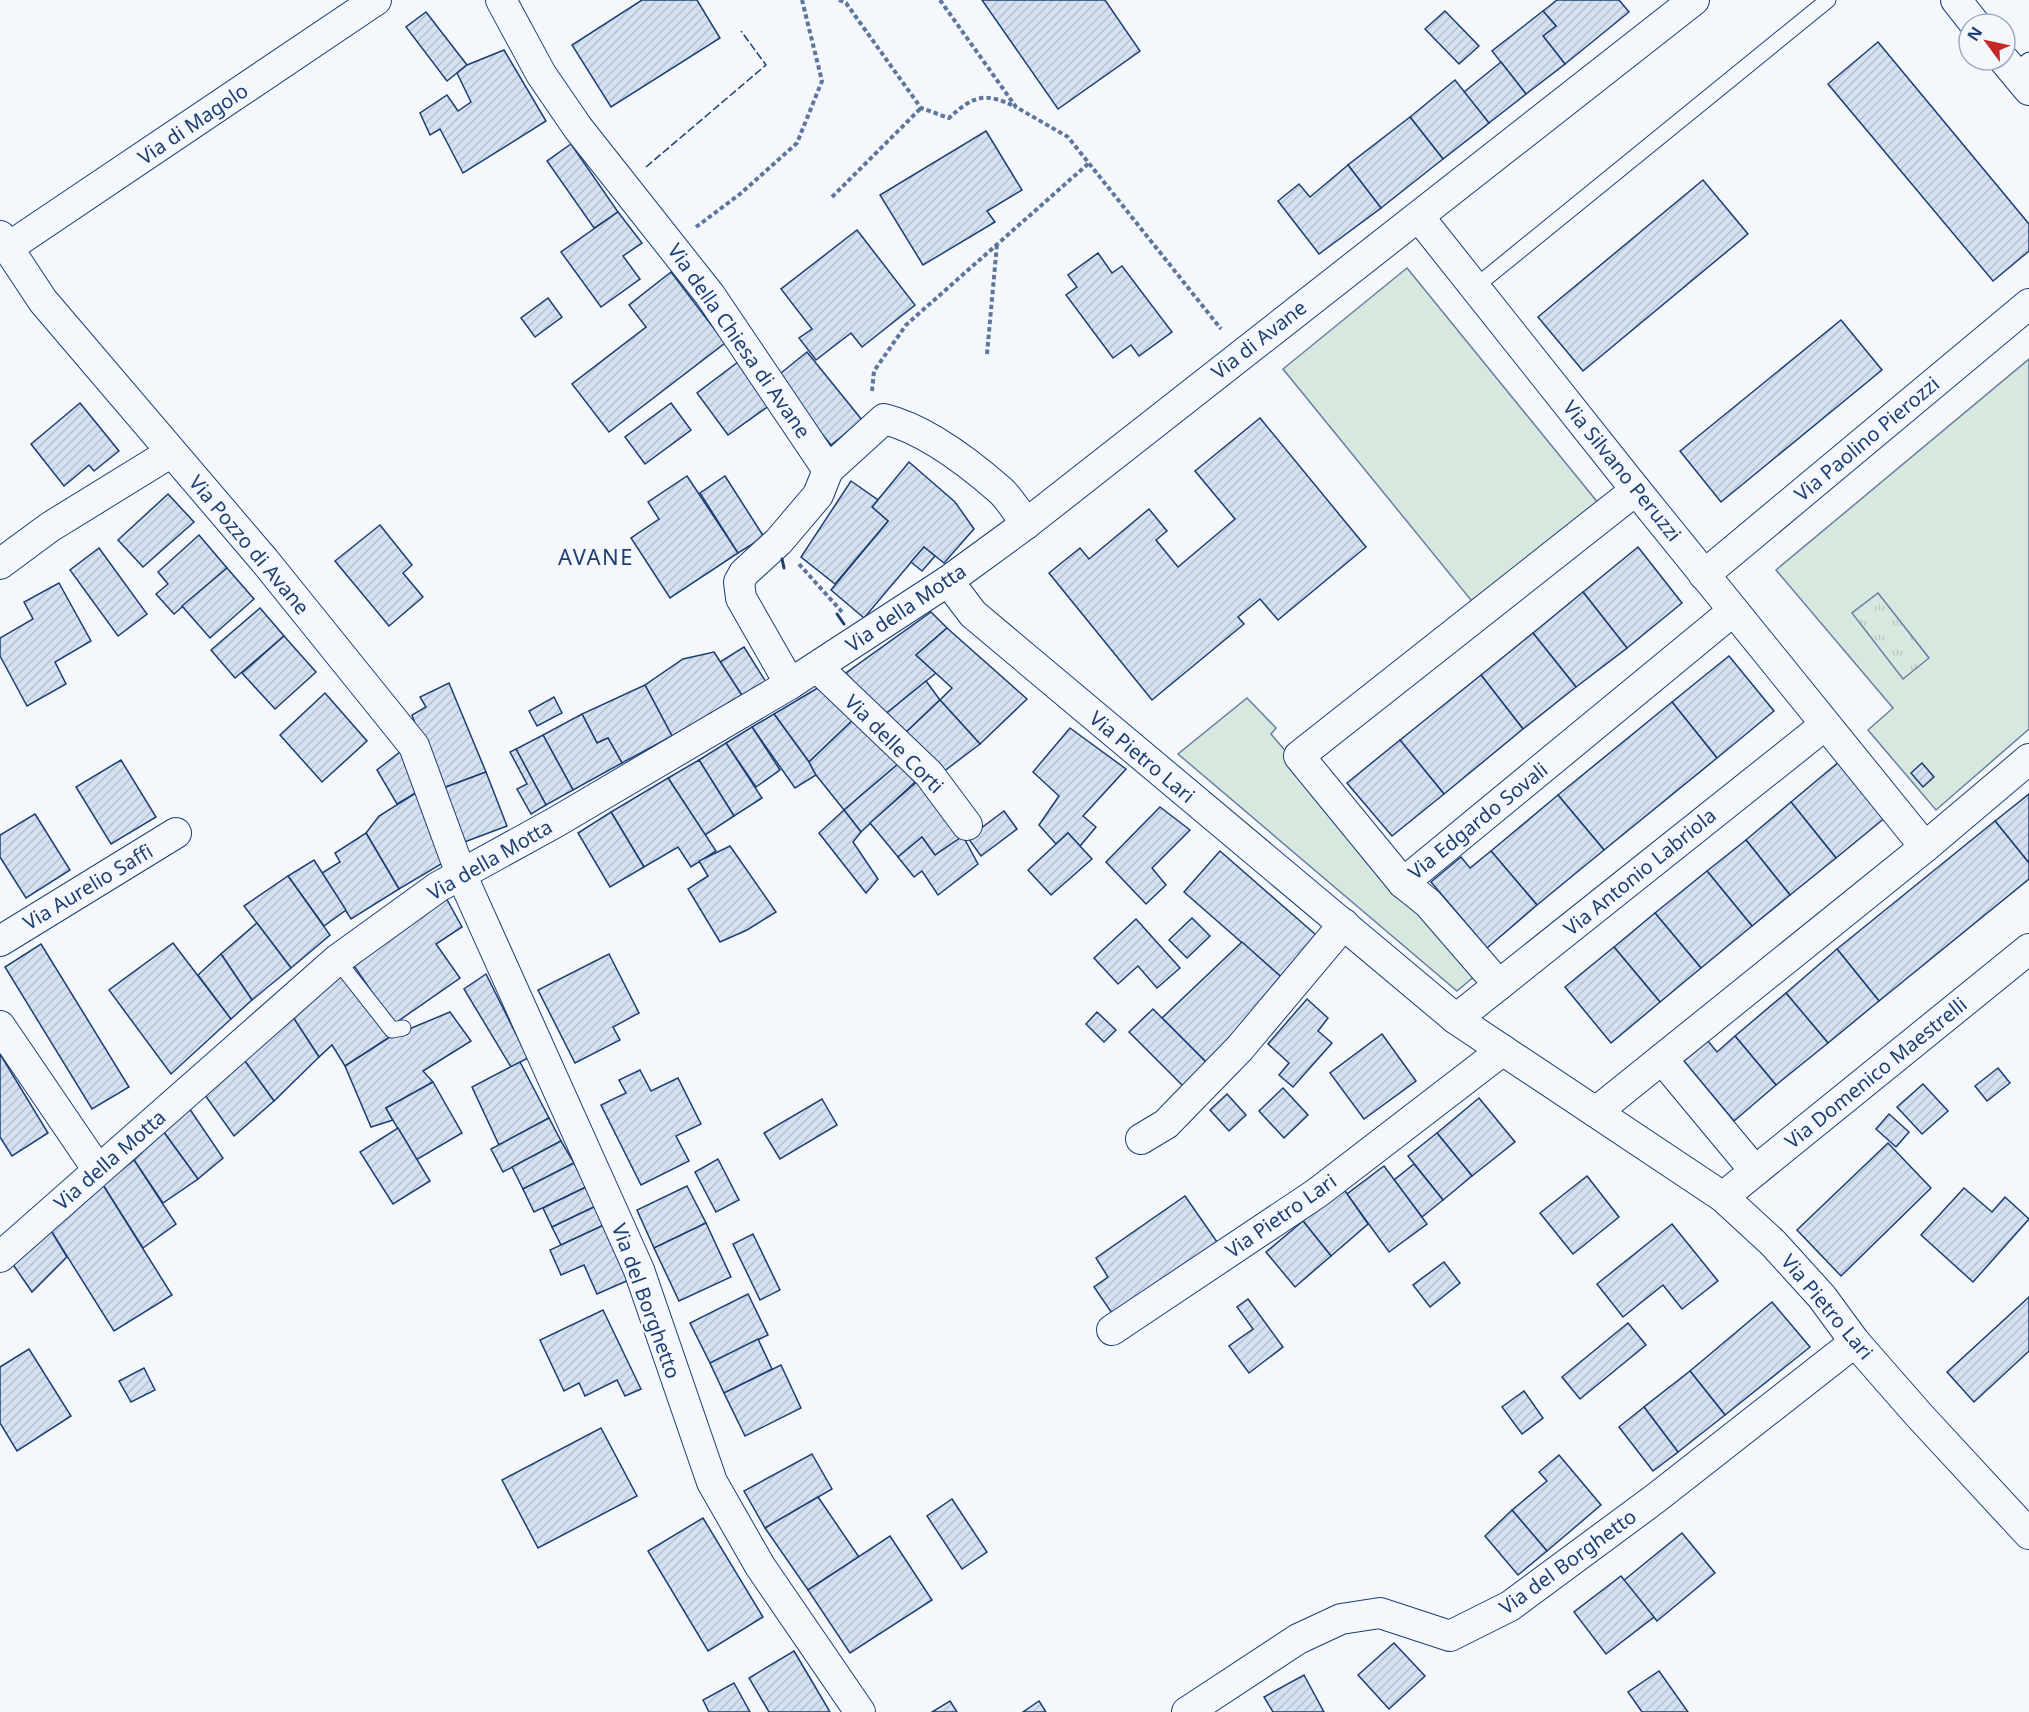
<svg xmlns="http://www.w3.org/2000/svg" width="2029" height="1712" viewBox="0 0 2029 1712" font-family="'Noto Sans',sans-serif">
  <style>
    .grass { fill: #d7e8df; stroke: #687fa3; stroke-width: 1.5 }
    .park { fill: url(#park-tufts); stroke: #687fa3; stroke-width: 1.5 }
    .building { fill: url(#building-hatch); stroke: #1d3f73; stroke-width: 1.5 }
    .lines { fill: none; stroke-linecap: round; stroke-linejoin: round }
    .lane-casing { stroke: #1d3f73; stroke-width: 17 }
    .street-casing { stroke: #1d3f73; stroke-width: 32 }
    .path { stroke: #5e769c; stroke-width: 4; stroke-dasharray: 4.5 3; stroke-linecap: butt }
    .lane { stroke: #f4f7fb; stroke-width: 15 }
    .street { stroke: #f4f7fb; stroke-width: 30 }
    .fence { stroke: #1d3f73; stroke-width: 1.5; stroke-dasharray: 8 3; stroke-linecap: butt }
    .wall { stroke: #1d3f73; stroke-width: 3 }
    .labels { text-anchor: middle; stroke-width: 4.5; stroke-linejoin: round; paint-order: stroke }
    .street-label { font-size: 20px; fill: #1d3f73; stroke: #f4f7fb }
    .quarter-label { font-size: 22px; letter-spacing: 1.5px; fill: #1d3f73; stroke: #f4f7fb }
  </style>
  <defs>
    <pattern id="park-tufts" width="24" height="20" patternUnits="userSpaceOnUse" patternTransform="scale(1.5)"><rect width="24" height="20" fill="#d7e8df"/><path d="M3 7l-1-3M5 7V3M7 7l1-3M15 17l-1-3M17 17v-4M19 17l1-3" fill="none" stroke="#b8c8c3"/></pattern>
    <pattern id="building-hatch" width="6" height="6" patternUnits="userSpaceOnUse" patternTransform="scale(1.5)"><rect width="6" height="6" fill="#d5e0f0"/><path d="M-1 1l2-2M0 6l6-6M5 7l2-2" fill="none" stroke="#b6c1d1"/></pattern>
  </defs>
  <rect width="100%" height="100%" fill="#f4f7fb"/>
  <g class="grass">
    <path d="M1407,268L1599,504L1475,605L1283,369Z"/>
    <path d="M2029,359V729L1936,810L1868,730L1893,708L1776,570Z"/>
    <path d="M1247,698L1276,728L1271,734L1476,975L1457,991L1178,754Z"/>
  </g>
  <path class="park" d="M1878,593L1929,658L1903,679L1852,613Z"/>
  <g class="building">
    <path d="M642,0H697L720,38L611,107L572,45Z"/>
    <path d="M982,0H1105L1140,51L1058,109Z"/>
    <path d="M1557,0H1619L1629,12L1565,64L1543,36L1556,26L1543,11Z"/>
    <path d="M1445,11L1479,46L1459,64L1425,29Z"/>
    <path d="M1543,11L1556,26L1543,36L1565,64L1526,94L1492,51Z"/>
    <path d="M426,12L467,65L447,81L406,27Z"/>
    <path d="M1878,42L2029,224V251L1993,281L1828,84Z"/>
    <path d="M504,50L546,121L463,173L440,129L430,135L420,113L447,95L458,111L471,102L457,73L467,65Z"/>
    <path d="M1501,62L1526,94L1489,123L1464,92Z"/>
    <path d="M1455,80L1489,123L1443,159L1410,117Z"/>
    <path d="M1410,117L1443,159L1381,208L1348,165Z"/>
    <path d="M986,131L1022,190L987,211L995,222L923,265L880,195Z"/>
    <path d="M571,144L618,212L594,228L547,161Z"/>
    <path d="M1348,165L1381,208L1319,254L1278,201L1299,184L1310,197Z"/>
    <path d="M1703,180L1748,234L1583,371L1538,317Z"/>
    <path d="M618,212L642,243L623,256L640,279L601,307L561,252Z"/>
    <path d="M857,230L915,305L862,347L851,333L816,360L799,338L812,329L781,289Z"/>
    <path d="M1098,253L1112,273L1122,266L1172,332L1139,356L1131,345L1113,358L1066,295L1077,287L1068,275Z"/>
    <path d="M671,272L725,343L609,432L572,384L646,327L629,305Z"/>
    <path d="M548,298L562,317L535,337L521,318Z"/>
    <path d="M1841,320L1882,370L1721,502L1680,451Z"/>
    <path d="M807,352L862,420L831,445L776,377Z"/>
    <path d="M738,362L770,405L728,435L697,393Z"/>
    <path d="M80,403L119,451L94,471L89,465L64,486L31,444Z"/>
    <path d="M671,403L691,430L645,464L625,437Z"/>
    <path d="M1260,418L1366,547L1278,620L1260,599L1238,617L1244,624L1152,700L1049,573L1080,548L1089,559L1149,509L1167,531L1156,540L1178,567L1235,519L1195,471Z"/>
    <path d="M909,462L955,502L974,529L944,563L924,547L864,618L831,590L888,521L872,507Z"/>
    <path d="M687,476L738,553L670,598L631,538L659,519L648,502Z"/>
    <path d="M725,476L764,537L738,553L700,493Z"/>
    <path d="M851,481L878,500L872,507L888,521L835,584L801,557Z"/>
    <path d="M168,494L194,522L143,567L118,540Z"/>
    <path d="M380,525L412,565L403,573L423,597L389,626L335,561Z"/>
    <path d="M199,535L227,568L174,614L156,594L168,584L158,572Z"/>
    <path d="M924,547L935,556L922,571L911,562Z"/>
    <path d="M1638,547L1682,603L1627,648L1583,592Z"/>
    <path d="M99,548L147,614L118,636L70,570Z"/>
    <path d="M227,568L254,599L210,638L182,606Z"/>
    <path d="M59,583L91,641L55,662L66,684L27,706L0,656V638L33,619L24,602Z"/>
    <path d="M1583,592L1627,648L1576,687L1533,633Z"/>
    <path d="M260,608L284,636L235,678L211,650Z"/>
    <path d="M931,612L947,628L916,655L936,673L883,716L846,673Z"/>
    <path d="M947,628L1027,699L980,744L940,700L952,688L916,655Z"/>
    <path d="M1533,633L1576,687L1523,729L1481,675Z"/>
    <path d="M284,636L316,672L275,709L242,673Z"/>
    <path d="M744,647L766,682L743,697L720,662Z"/>
    <path d="M714,652L743,697L672,736L645,685L683,659Z"/>
    <path d="M1729,656L1774,711L1717,758L1672,702Z"/>
    <path d="M1481,675L1523,729L1444,794L1400,740Z"/>
    <path d="M926,681L940,700L901,737L883,716Z"/>
    <path d="M449,683L486,772L438,790L412,715L426,707L420,697Z"/>
    <path d="M645,685L672,736L622,763L608,738L597,743L582,714Z"/>
    <path d="M821,686L854,719L809,762L774,714Z"/>
    <path d="M325,693L367,741L322,782L280,735Z"/>
    <path d="M554,697L562,713L537,726L529,711Z"/>
    <path d="M940,700L980,744L939,775L901,737Z"/>
    <path d="M1672,702L1717,758L1604,850L1558,795Z"/>
    <path d="M582,714L597,743L608,738L622,763L573,790L543,735Z"/>
    <path d="M774,714L809,762L816,775L795,788L752,727Z"/>
    <path d="M854,719L898,764L844,810L816,775L809,762Z"/>
    <path d="M752,727L780,770L756,787L726,743Z"/>
    <path d="M1070,728L1126,769L1083,816L1096,827L1080,846L1068,833L1056,844L1039,825L1059,796L1033,772Z"/>
    <path d="M543,735L573,790L546,805L516,749Z"/>
    <path d="M1400,740L1444,794L1392,836L1347,783Z"/>
    <path d="M726,743L762,798L734,816L699,760Z"/>
    <path d="M405,748L419,791L397,804L377,770Z"/>
    <path d="M516,749L546,805L531,814L517,789L527,784L510,752Z"/>
    <path d="M121,760L156,817L111,844L76,787Z"/>
    <path d="M699,760L734,816L705,835L668,778Z"/>
    <path d="M1840,761L1886,817L1836,858L1791,802Z"/>
    <path d="M1922,763L1934,777L1923,787L1911,773Z"/>
    <path d="M898,764L915,782L861,832L844,810Z"/>
    <path d="M486,772L507,826L459,844L438,790Z"/>
    <path d="M668,778L716,851L691,867L678,847L644,867L611,812Z"/>
    <path d="M920,779L963,836L935,855L922,837L898,857L870,823Z"/>
    <path d="M419,791L448,860L399,889L366,833L379,816Z"/>
    <path d="M2029,794V863L1995,821Z"/>
    <path d="M1558,795L1604,850L1537,905L1491,851Z"/>
    <path d="M1791,802L1836,858L1790,895L1746,840Z"/>
    <path d="M1160,807L1190,830L1152,868L1166,885L1146,904L1106,862Z"/>
    <path d="M844,810L861,832L853,842L878,879L866,893L819,833Z"/>
    <path d="M1004,811L1017,829L981,856L968,838Z"/>
    <path d="M611,812L644,867L610,887L578,833Z"/>
    <path d="M35,814L70,870L26,898L0,857V835Z"/>
    <path d="M1995,821L2029,863V879L1879,1001L1837,949Z"/>
    <path d="M366,833L399,889L351,919L322,873L340,862L335,853Z"/>
    <path d="M1068,833L1092,859L1051,895L1028,870Z"/>
    <path d="M963,836L978,864L938,895L922,871L914,877L898,857L922,837L935,855Z"/>
    <path d="M1746,840L1790,895L1752,926L1707,871Z"/>
    <path d="M730,846L776,912L747,930L720,942L688,889L708,876L699,861Z"/>
    <path d="M1220,851L1323,941L1287,982L1184,892Z"/>
    <path d="M1491,851L1537,905L1487,948L1431,882L1461,857L1470,868Z"/>
    <path d="M314,860L346,910L324,926L288,876Z"/>
    <path d="M1707,871L1752,926L1701,968L1655,913Z"/>
    <path d="M288,876L330,935L291,968L244,906Z"/>
    <path d="M445,896L462,927L436,944L460,978L394,1024L352,963Z"/>
    <path d="M1655,913L1701,968L1660,1002L1614,947Z"/>
    <path d="M1192,918L1210,936L1187,958L1169,940Z"/>
    <path d="M1136,919L1180,968L1157,988L1138,966L1118,984L1094,958Z"/>
    <path d="M257,923L291,968L252,1000L221,954Z"/>
    <path d="M1242,942L1287,982L1206,1062L1162,1018Z"/>
    <path d="M173,943L231,1019L171,1074L109,990Z"/>
    <path d="M41,944L129,1087L92,1109L5,967Z"/>
    <path d="M1614,947L1660,1002L1611,1043L1565,987Z"/>
    <path d="M1837,949L1879,1001L1828,1043L1786,993Z"/>
    <path d="M221,954L252,1000L231,1019L198,975Z"/>
    <path d="M609,954L639,1013L613,1027L620,1040L575,1063L538,990Z"/>
    <path d="M340,969L390,1037L345,1066L332,1045L319,1057L289,1011Z"/>
    <path d="M486,974L528,1058L511,1067L464,989Z"/>
    <path d="M1786,993L1828,1043L1776,1085L1735,1036Z"/>
    <path d="M1307,999L1328,1018L1318,1031L1332,1043L1293,1087L1279,1075L1289,1063L1268,1044Z"/>
    <path d="M1153,1009L1206,1062L1183,1086L1129,1032Z"/>
    <path d="M289,1011L319,1057L274,1101L239,1053Z"/>
    <path d="M450,1012L471,1041L423,1071L433,1082L386,1108L393,1120L371,1127L345,1066L390,1037Z"/>
    <path d="M1097,1012L1116,1030L1104,1042L1086,1024Z"/>
    <path d="M1382,1034L1416,1081L1364,1119L1330,1073Z"/>
    <path d="M1735,1036L1776,1085L1734,1121L1684,1061L1708,1041L1717,1052Z"/>
    <path d="M239,1053L274,1101L234,1136L200,1088Z"/>
    <path d="M0,1054L48,1133L12,1156L0,1137Z"/>
    <path d="M520,1062L549,1118L499,1145L472,1087Z"/>
    <path d="M1998,1068L2010,1083L1987,1101L1975,1086Z"/>
    <path d="M640,1070L651,1091L678,1078L701,1124L676,1136L689,1161L641,1185L601,1105L626,1093L619,1080Z"/>
    <path d="M433,1082L462,1133L416,1160L386,1108Z"/>
    <path d="M1923,1084L1948,1111L1922,1134L1897,1107Z"/>
    <path d="M1283,1088L1308,1115L1284,1138L1259,1111Z"/>
    <path d="M1227,1094L1246,1115L1229,1131L1210,1110Z"/>
    <path d="M1479,1098L1515,1142L1472,1176L1437,1133Z"/>
    <path d="M822,1099L837,1125L780,1159L764,1133Z"/>
    <path d="M189,1108L223,1158L198,1179L163,1131Z"/>
    <path d="M1889,1114L1909,1132L1896,1147L1876,1129Z"/>
    <path d="M549,1118L561,1141L503,1172L491,1149Z"/>
    <path d="M398,1128L430,1181L393,1204L360,1152Z"/>
    <path d="M163,1131L198,1179L163,1203L134,1160Z"/>
    <path d="M1437,1133L1472,1176L1443,1200L1408,1156Z"/>
    <path d="M561,1141L574,1163L523,1189L512,1167Z"/>
    <path d="M1888,1143L1931,1188L1841,1276L1797,1230Z"/>
    <path d="M718,1159L739,1200L716,1212L695,1172Z"/>
    <path d="M134,1160L176,1224L143,1248L103,1185Z"/>
    <path d="M574,1163L586,1187L534,1212L523,1189Z"/>
    <path d="M1414,1164L1443,1200L1422,1217L1394,1180Z"/>
    <path d="M1384,1166L1427,1224L1389,1252L1347,1194Z"/>
    <path d="M1587,1176L1619,1217L1573,1254L1540,1213Z"/>
    <path d="M103,1185L172,1295L114,1331L50,1229Z"/>
    <path d="M687,1186L706,1223L654,1248L637,1210Z"/>
    <path d="M586,1187L596,1206L552,1227L543,1208Z"/>
    <path d="M1343,1188L1368,1224L1331,1256L1303,1221Z"/>
    <path d="M1964,1188L1992,1212L2005,1197L2029,1219L1973,1282L1921,1235Z"/>
    <path d="M1185,1196L1222,1249L1118,1322L1094,1287L1108,1277L1096,1258Z"/>
    <path d="M596,1206L606,1224L561,1245L552,1227Z"/>
    <path d="M1303,1221L1331,1256L1295,1287L1266,1252Z"/>
    <path d="M706,1223L731,1277L679,1301L654,1248Z"/>
    <path d="M606,1224L631,1279L597,1294L584,1265L561,1275L550,1250Z"/>
    <path d="M1672,1224L1718,1281L1682,1309L1663,1285L1623,1317L1597,1284Z"/>
    <path d="M50,1229L67,1257L32,1292L12,1263Z"/>
    <path d="M753,1234L780,1290L760,1300L733,1244Z"/>
    <path d="M1444,1262L1460,1283L1430,1307L1413,1285Z"/>
    <path d="M748,1294L768,1335L710,1363L690,1323Z"/>
    <path d="M2029,1297V1351L1974,1402L1947,1372Z"/>
    <path d="M1248,1299L1283,1347L1249,1373L1229,1346L1253,1329L1237,1307Z"/>
    <path d="M1772,1302L1810,1347L1725,1415L1690,1371Z"/>
    <path d="M603,1310L641,1389L625,1396L617,1380L585,1396L579,1383L564,1391L540,1340Z"/>
    <path d="M1628,1323L1646,1345L1580,1399L1562,1377Z"/>
    <path d="M758,1339L772,1369L724,1393L710,1363Z"/>
    <path d="M29,1349L71,1416L17,1451L0,1423V1367Z"/>
    <path d="M781,1365L801,1408L745,1436L724,1393Z"/>
    <path d="M144,1368L155,1390L131,1402L119,1381Z"/>
    <path d="M1690,1371L1725,1415L1678,1452L1644,1407Z"/>
    <path d="M1524,1391L1543,1418L1522,1434L1502,1407Z"/>
    <path d="M1644,1407L1678,1452L1653,1471L1619,1427Z"/>
    <path d="M601,1428L637,1496L538,1548L502,1480Z"/>
    <path d="M812,1454L832,1489L765,1528L744,1491Z"/>
    <path d="M1559,1455L1601,1505L1547,1551L1512,1510L1547,1481L1539,1472Z"/>
    <path d="M818,1497L859,1557L808,1590L765,1528Z"/>
    <path d="M952,1499L987,1552L962,1569L927,1516Z"/>
    <path d="M1512,1510L1547,1551L1518,1575L1485,1536Z"/>
    <path d="M703,1518L763,1617L708,1651L648,1551Z"/>
    <path d="M1682,1533L1715,1573L1657,1621L1623,1581Z"/>
    <path d="M890,1536L932,1600L850,1653L808,1590Z"/>
    <path d="M1621,1576L1654,1617L1606,1654L1574,1612Z"/>
    <path d="M1394,1643L1425,1676L1389,1709L1358,1675Z"/>
    <path d="M794,1651L820,1695L830,1712H769L749,1678Z"/>
    <path d="M1659,1671L1688,1712H1642L1628,1692Z"/>
    <path d="M1304,1675L1324,1712H1273L1264,1697Z"/>
    <path d="M734,1683L750,1712H709L703,1700Z"/>
    <path d="M950,1701L957,1712H932Z"/>
    <path d="M1039,1701L1046,1712H1023Z"/>
  </g>
  <g class="lines">
    <defs>
      <g id="lane">
        <path d="M2014,72L2029,60"/>
        <path d="M1475,287L1828,0"/>
        <path d="M337,960L392,1030L403,1028"/>
      </g>
      <g id="street">
        <path d="M501,0L541,74L578,128L710,295L828,470L818,495L779,541L744,573L739,582L741,598L790,684"/>
        <path d="M1956,0L1975,24"/>
        <path d="M2004,60L2029,90"/>
        <path d="M1419,217L1636,490L1925,847L2029,759"/>
        <path d="M0,236L43,301L264,560L414,746L461,874L639,1270L712,1482L760,1566L860,1712"/>
        <path d="M9,247L376,0"/>
        <path d="M828,470L884,419C925,429 968,462 1000,490C1010,499 1018,513 1026,524"/>
        <path d="M0,564L50,527L170,453"/>
        <path d="M1704,575L2029,304"/>
        <path d="M948,581L973,614L1456,1019L1723,1197L1773,1243L1822,1297L1855,1342L1918,1414L2029,1534"/>
        <path d="M817,667L929,774L967,825"/>
        <path d="M1403,883L1733,611"/>
        <path d="M0,941L176,833"/>
        <path d="M1499,985L1428,903L1403,883L1299,756L1636,490"/>
        <path d="M1456,1019L1825,725"/>
        <path d="M0,1026L98,1170"/>
        <path d="M1662,1059L1755,1171"/>
        <path d="M1596,1112L1925,847"/>
        <path d="M1141,1139L1166,1124L1240,1048L1344,924"/>
        <path d="M1723,1197L2029,949"/>
        <path d="M0,1257L337,960L438,887L556,822L790,684L948,581L1026,524L1694,0"/>
        <path d="M1112,1330L1317,1193L1503,1050"/>
        <path d="M1187,1712L1298,1639L1341,1619L1380,1613L1450,1636L1510,1606L1656,1498L1855,1342"/>
      </g>
    </defs>
    <use href="#lane" class="lane-casing"/>
    <use href="#street" class="street-casing"/>
    <g class="path">
      <path d="M839,0L846,3L921,108L949,118C974,95 985,92 1016,107"/>
      <path d="M940,0L1016,107L1068,137L1221,329"/>
      <path d="M832,197L921,108"/>
      <path d="M696,227L740,194L797,143L822,81L802,0"/>
      <path d="M987,354L997,244"/>
      <path d="M872,391L874,371L906,325L1089,163"/>
      <path d="M799,564L842,612"/>
    </g>
    <use href="#lane" class="lane"/>
    <use href="#street" class="street"/>
    <path class="fence" d="M646,167L766,65L741,31"/>
    <g class="wall">
      <path d="M782,559L784,568"/>
      <path d="M837,614L844,624"/>
    </g>
  </g>
  <g class="labels">
    <g class="street-label">
      <text transform="translate(193 124) rotate(-34)" y="7">Via di Magolo</text>
      <text transform="translate(1259 340) rotate(-38)" y="7">Via di Avane</text>
      <text transform="translate(739 341) rotate(55)" y="7">Via della Chiesa di Avane</text>
      <text transform="translate(1867 439) rotate(-40)" y="7">Via Paolino Pierozzi</text>
      <text transform="translate(1622 471) rotate(51)" y="7">Via Silvano Peruzzi</text>
      <text transform="translate(249 545) rotate(50)" y="7">Via Pozzo di Avane</text>
      <text transform="translate(906 608) rotate(-34)" y="7">Via della Motta</text>
      <text transform="translate(894 744) rotate(45)" y="7">Via delle Corti</text>
      <text transform="translate(1142 757) rotate(40)" y="7">Via Pietro Lari</text>
      <text transform="translate(1478 821) rotate(-39)" y="7">Via Edgardo Sovali</text>
      <text transform="translate(490 860) rotate(-30)" y="7">Via della Motta</text>
      <text transform="translate(1640 872) rotate(-39)" y="7">Via Antonio Labriola</text>
      <text transform="translate(88 887) rotate(-31)" y="7">Via Aurelio Saffi</text>
      <text transform="translate(1876 1073) rotate(-39)" y="7">Via Domenico Maestrelli</text>
      <text transform="translate(110 1160) rotate(-41)" y="7">Via della Motta</text>
      <text transform="translate(1281 1216) rotate(-35)" y="7">Via Pietro Lari</text>
      <text transform="translate(646 1301) rotate(70)" y="7">Via del Borghetto</text>
      <text transform="translate(1827 1307) rotate(50)" y="7">Via Pietro Lari</text>
      <text transform="translate(1568 1562) rotate(-36)" y="7">Via del Borghetto</text>
    </g>
    <g class="quarter-label">
      <text x="596" y="565">AVANE</text>
    </g>
  </g>
  <g transform="translate(1987 42) rotate(303)"><circle r="28" fill="#f4f7fb" stroke="#9eadc5" stroke-width="1.5"/>
  <path d="M0-4.5L10 22L0 15L-10 22Z" fill="#c62828"/>
  <text y="-9" font-size="16" font-weight="bold" text-anchor="middle" fill="#1d3f73">N</text>
  </g>
</svg>
